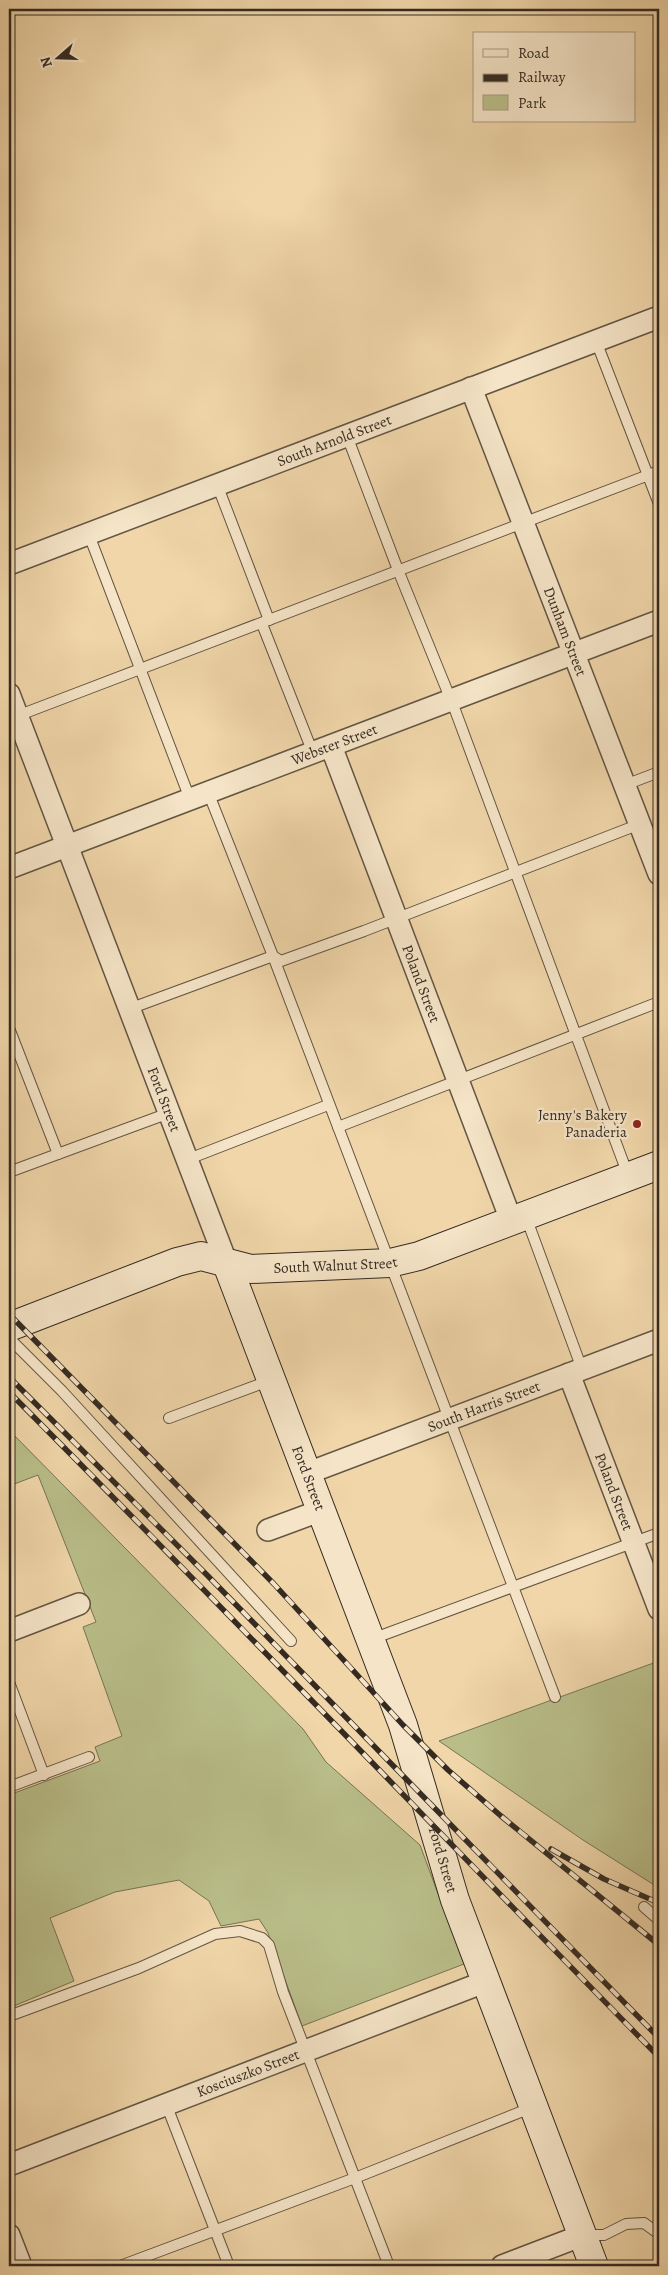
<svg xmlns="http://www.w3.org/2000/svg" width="668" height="2275" viewBox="0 0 668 2275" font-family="Alegreya,serif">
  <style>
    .green { fill: #b9be89; stroke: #767456 }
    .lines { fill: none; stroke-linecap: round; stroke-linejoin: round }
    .lane-casing { stroke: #635544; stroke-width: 12 }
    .street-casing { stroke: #635544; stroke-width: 24 }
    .secondary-casing { stroke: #342a22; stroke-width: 30 }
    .lane { stroke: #f5e4c7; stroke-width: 10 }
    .street { stroke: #f5e4c7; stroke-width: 21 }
    .secondary { stroke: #f5e4c7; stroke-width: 28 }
    .rail-casing { stroke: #342a22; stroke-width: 5.5 }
    .rail { stroke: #f5e4c7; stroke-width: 4; stroke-dasharray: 11; stroke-linecap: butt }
    .poi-dot { fill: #8f2418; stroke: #f5e4c7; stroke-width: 2 }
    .labels { text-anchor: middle; stroke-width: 4.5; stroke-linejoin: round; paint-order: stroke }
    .street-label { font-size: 15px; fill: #342a22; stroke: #f5e4c7 }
    .poi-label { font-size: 15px; fill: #342a22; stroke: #f5e4c7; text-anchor: end }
  </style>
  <rect width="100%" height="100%" fill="#f0d6a9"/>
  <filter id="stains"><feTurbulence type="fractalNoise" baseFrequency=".004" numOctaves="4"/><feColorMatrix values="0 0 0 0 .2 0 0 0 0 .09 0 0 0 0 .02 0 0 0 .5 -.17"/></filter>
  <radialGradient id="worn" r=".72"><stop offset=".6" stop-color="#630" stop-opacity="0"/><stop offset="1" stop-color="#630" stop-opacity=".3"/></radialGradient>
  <g class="green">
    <path d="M9,1430L303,1729L326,1762L420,1845L464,1964L302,2026L268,1933L259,1919L221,1926L209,1901L179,1880L115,1892L50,1918L74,1981L9,2008V1795L100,1761L95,1747L122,1736L83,1627L96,1622L38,1475L9,1486Z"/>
    <path d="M659,1661V1888L583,1840L439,1741Z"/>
  </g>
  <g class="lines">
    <defs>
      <g id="lane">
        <path d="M596,341L659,504"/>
        <path d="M347,436L398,570L455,710L628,1175"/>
        <path d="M218,487L269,620"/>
        <path d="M89,535L190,799"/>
        <path d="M262,624L313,753"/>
        <path d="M17,716L659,471"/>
        <path d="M625,785L659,772"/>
        <path d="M208,792L273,956L555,1697"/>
        <path d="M129,1009L273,956L281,961L364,931L640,824"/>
        <path d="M9,1028L58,1154"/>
        <path d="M338,1127L659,1002"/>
        <path d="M186,1160L328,1105"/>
        <path d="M9,1172L169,1113"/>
        <path d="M526,1217L582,1369"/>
        <path d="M9,1338L62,1391L291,1641"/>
        <path d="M169,1418L271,1380"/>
        <path d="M372,1639L659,1533"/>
        <path d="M9,1682L44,1775"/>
        <path d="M9,1787L89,1757"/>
        <path d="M644,1907L659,1920"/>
        <path d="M9,2016L139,1968L215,1934L240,1931L262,1938L269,1945L283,1992L389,2266"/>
        <path d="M166,2104L229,2266"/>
        <path d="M584,2235H604L626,2224L644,2223L659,2234"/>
        <path d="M120,2266L355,2178L533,2107"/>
      </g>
      <g id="street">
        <path id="s1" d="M471,388L659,874"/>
        <path id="s2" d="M9,564L659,317"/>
        <path id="s3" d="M9,694L227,1264"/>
        <path id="s4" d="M331,746L511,1220"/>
        <path id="s5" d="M9,868L659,621"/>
        <path id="s6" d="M569,1374L659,1609"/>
        <path id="s7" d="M308,1473L659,1340"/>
        <path d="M268,1530L322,1510"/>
        <path d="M9,1631L79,1604"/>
        <path id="s8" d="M9,2165L487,1981"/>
        <path d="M9,2235L21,2266"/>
        <path d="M502,2266L583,2235"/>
      </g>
      <g id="secondary">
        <path id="s9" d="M227,1264L403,1725L455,1900L594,2266"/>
        <path id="s10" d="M9,1327L177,1262L201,1256L251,1269L390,1263L419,1256L659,1165"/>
      </g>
    </defs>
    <use href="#lane" class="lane-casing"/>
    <use href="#street" class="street-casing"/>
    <use href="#secondary" class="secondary-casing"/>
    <use href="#lane" class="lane"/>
    <use href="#street" class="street"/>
    <use href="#secondary" class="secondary"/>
    <defs>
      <g id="rail">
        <path d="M9,1314L274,1584L403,1725L448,1770L501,1816L659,1945"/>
        <path d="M9,1377L207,1575L659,2038"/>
        <path d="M9,1392C228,1612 442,1836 659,2057"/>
        <path d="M551,1849L604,1879L659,1903"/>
      </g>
    </defs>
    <use href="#rail" class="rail-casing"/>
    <use href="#rail" class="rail"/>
  </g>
  <circle class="poi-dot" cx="637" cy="1124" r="5"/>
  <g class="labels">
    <g class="street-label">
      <text dy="5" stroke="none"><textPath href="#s2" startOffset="348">South Arnold Street</textPath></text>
      <text dy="5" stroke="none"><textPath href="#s1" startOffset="261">Dunham Street</textPath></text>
      <text dy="5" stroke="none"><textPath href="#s5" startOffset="348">Webster Street</textPath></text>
      <text dy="5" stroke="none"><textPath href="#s4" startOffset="254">Poland Street</textPath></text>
      <text dy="5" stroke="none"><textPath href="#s3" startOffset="434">Ford Street</textPath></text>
      <text dy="5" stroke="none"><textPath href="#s10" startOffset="341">South Walnut Street</textPath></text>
      <text dy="5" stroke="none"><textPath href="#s7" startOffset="188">South Harris Street</textPath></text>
      <text dy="5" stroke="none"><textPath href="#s9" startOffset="229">Ford Street</textPath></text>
      <text dy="5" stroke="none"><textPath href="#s6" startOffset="126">Poland Street</textPath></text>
      <text dy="5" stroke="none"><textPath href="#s9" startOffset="634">Ford Street</textPath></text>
      <text dy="5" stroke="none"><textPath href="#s8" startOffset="256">Kosciuszko Street</textPath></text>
    </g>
    <g class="poi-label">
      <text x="627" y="1120">Jenny's Bakery<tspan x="627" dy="17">Panaderia</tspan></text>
    </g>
  </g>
  <rect width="668" height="2275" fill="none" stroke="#f0d6a9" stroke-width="30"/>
  <rect x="10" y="10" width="648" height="2255" fill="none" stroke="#342a22" stroke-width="2.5"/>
  <rect x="15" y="15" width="638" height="2245" fill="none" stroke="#342a22"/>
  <rect x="473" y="32" width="162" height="90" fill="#f5e4c7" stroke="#a89a85"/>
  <rect x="483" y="49" width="25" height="8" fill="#f5e4c7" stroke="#a89a85"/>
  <text x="518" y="58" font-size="15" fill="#342a22">Road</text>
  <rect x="483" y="74" width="25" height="8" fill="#342a22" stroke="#a89a85"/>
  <text x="518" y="82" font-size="15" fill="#342a22">Railway</text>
  <rect x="483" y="95" width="25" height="15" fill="#b9be89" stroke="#a89a85"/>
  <text x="518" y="108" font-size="15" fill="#342a22">Park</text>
  <g transform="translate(58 58) rotate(250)" stroke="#f5e4c7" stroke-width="4" paint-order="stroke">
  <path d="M0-4L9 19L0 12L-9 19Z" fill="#342a22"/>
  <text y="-8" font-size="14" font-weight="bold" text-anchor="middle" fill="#342a22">N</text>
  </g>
  <rect width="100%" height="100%" filter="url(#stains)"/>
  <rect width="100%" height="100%" fill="url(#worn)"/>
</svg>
